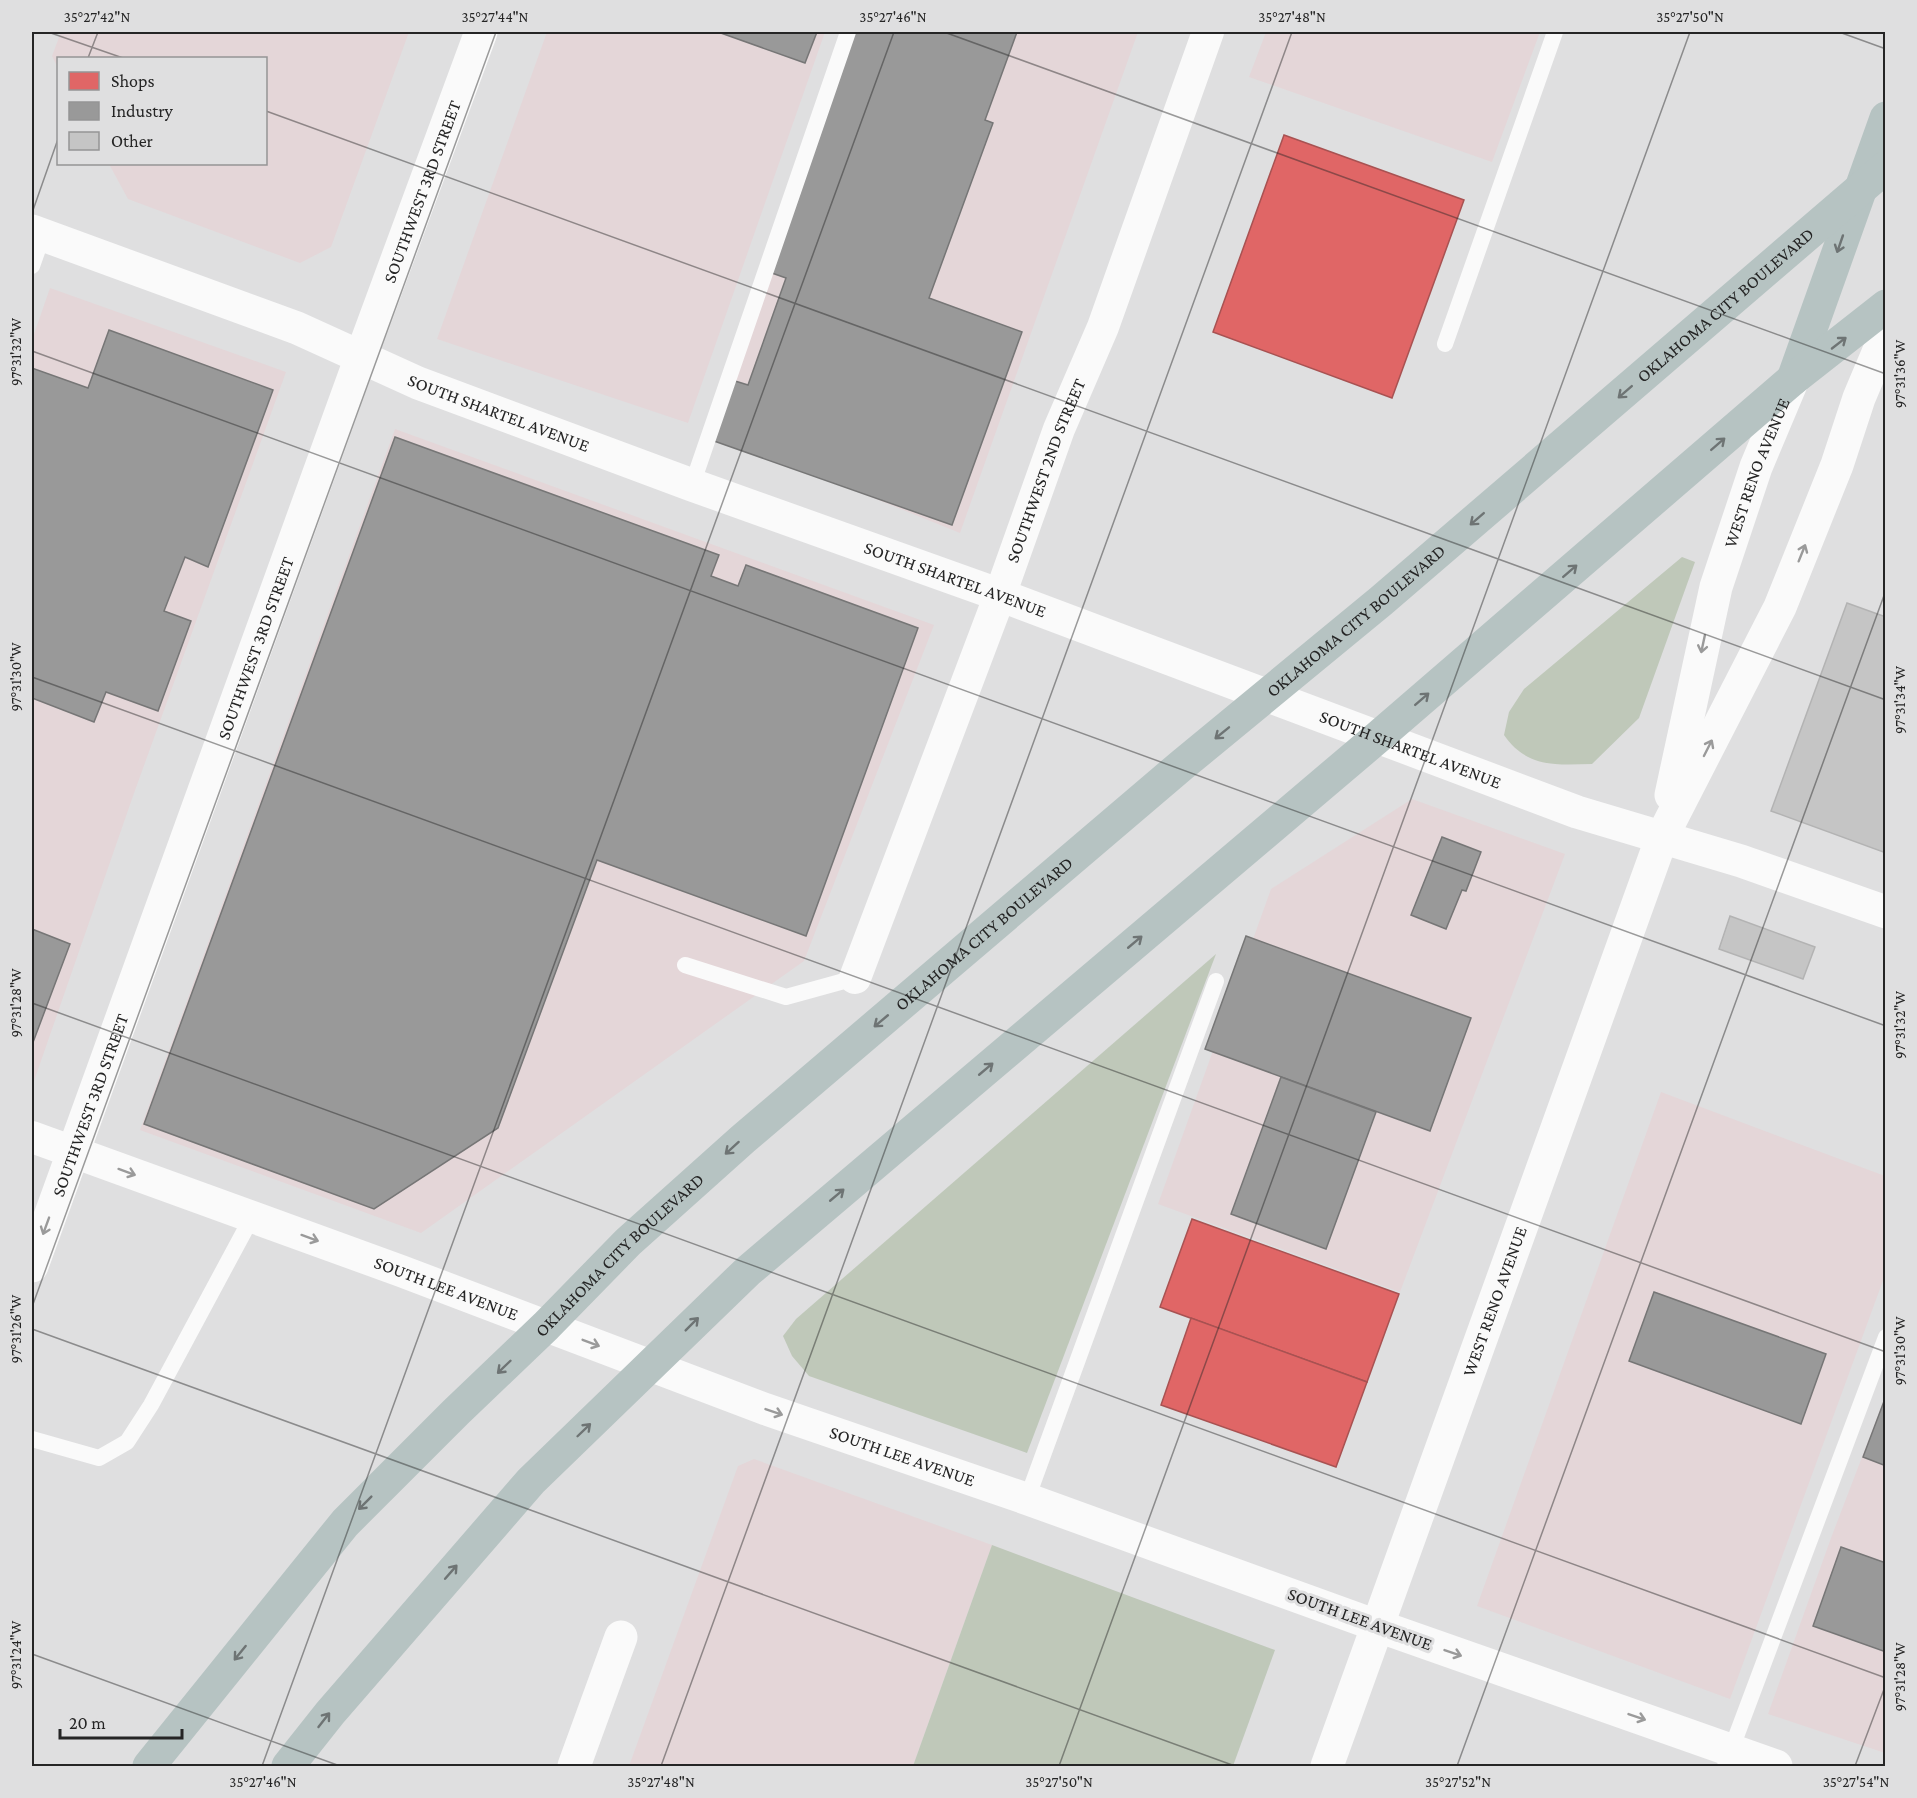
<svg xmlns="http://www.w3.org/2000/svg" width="1917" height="1798" viewBox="0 0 1917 1798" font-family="'Crimson Pro',serif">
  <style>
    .industrial { fill: #e4d6d8 }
    .green { fill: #bfc8b9 }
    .shops { fill: #e06666; stroke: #a85252; stroke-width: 1.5 }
    .industry { fill: #999; stroke: #767676; stroke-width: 1.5 }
    .building { fill: #c5c5c5; stroke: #b3b3b3; stroke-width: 1.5 }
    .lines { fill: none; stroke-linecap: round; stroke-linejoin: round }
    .service { stroke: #fafafa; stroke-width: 16 }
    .minor { stroke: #fafafa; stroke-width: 32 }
    .tertiary { stroke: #fafafa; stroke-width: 33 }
    .secondary { stroke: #fafafa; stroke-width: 33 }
    .primary { stroke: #b6c3c2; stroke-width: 33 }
    .oneway { stroke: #6e7474 }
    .oneway2 { stroke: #9a9a9a }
    .ticks { fill: none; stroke: #252525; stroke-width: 1.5; stroke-opacity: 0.45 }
    .labels { text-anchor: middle; stroke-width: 6; stroke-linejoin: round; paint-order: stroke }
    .street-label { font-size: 18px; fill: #252525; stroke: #dfdfe0 }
    .neatline { fill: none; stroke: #252525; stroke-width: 2 }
    .ticks-label { font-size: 15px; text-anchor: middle; fill: #252525 }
  </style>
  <rect width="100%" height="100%" fill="#dfdfe0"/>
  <g class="industrial">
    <path d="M61,32H409L331,247L300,263L128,199L109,164H266V58H58V68L52,56Z"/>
    <path d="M547,32H825L688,423L437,339Z"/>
    <path d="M859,32H1138L960,533L715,434Z"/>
    <path d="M1266,32H1540L1492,162L1249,77Z"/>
    <path d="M50,288L286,372L133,796L34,1081L32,1080V340Z"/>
    <path d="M395,429L934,625L804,961L421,1233L140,1130Z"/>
    <path d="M1412,799L1565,854L1400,1292L1158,1204L1271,889Z"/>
    <path d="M1661,1092L1885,1176V1275L1730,1699L1477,1606Z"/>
    <path d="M1885,1397V1753L1768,1714L1831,1538Z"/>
    <path d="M754,1459L992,1545L913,1766H629L738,1466Z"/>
  </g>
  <g class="green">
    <path d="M1682,557L1695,562L1639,718L1592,764C1556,765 1527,768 1504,735L1509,712L1524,689Z"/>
    <path d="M1216,954L1027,1453L809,1376L792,1356L783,1336L796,1319Z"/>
    <path d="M992,1545L1275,1650L1233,1766H913Z"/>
  </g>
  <g class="shops">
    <path d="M1284,135L1464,200L1392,398L1213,332Z"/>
    <path d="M1192,1219L1399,1294L1367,1382L1160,1307Z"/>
    <path d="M1191,1318L1367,1382L1336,1467L1161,1405Z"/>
  </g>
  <g class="industry">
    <path d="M718,32H817L805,63Z"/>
    <path d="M854,32H1017L985,120L993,123L929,298L1022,332L952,525L714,441L735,381L748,385L786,278L769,272Z"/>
    <path d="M109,330L273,390L208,567L185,557L164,611L191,621L158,711L106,692L94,722L32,698V368L88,388Z"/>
    <path d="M395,437L719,555L711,576L738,586L746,565L918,628L806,936L597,860L498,1128L374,1209L144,1124Z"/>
    <path d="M1442,837L1481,852L1466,891L1462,890L1446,929L1411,915Z"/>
    <path d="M32,929L70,944L32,1045Z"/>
    <path d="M1246,936L1471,1018L1430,1131L1205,1049Z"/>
    <path d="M1281,1077L1376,1112L1326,1249L1231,1214Z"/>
    <path d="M1654,1292L1826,1354L1801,1424L1629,1361Z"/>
    <path d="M1886,1396V1466L1863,1457Z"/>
    <path d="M1841,1547L1886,1563V1652L1813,1626Z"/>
  </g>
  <g class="building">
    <path d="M1847,603L1886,617V853L1771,811Z"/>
    <path d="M1730,916L1815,947L1803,979L1719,949Z"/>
  </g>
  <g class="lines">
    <g class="service">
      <path d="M32,266L43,235"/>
      <path d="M1445,344L1555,32"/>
      <path d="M692,485L848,32"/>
      <path d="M685,965L786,997L855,978"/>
      <path d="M32,1439L99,1458L127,1442L151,1405L252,1217"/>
      <path d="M1027,1499L1216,981"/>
      <path d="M1725,1766L1886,1337"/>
    </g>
    <g class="minor">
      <path id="s1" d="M855,978L1000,595L1059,429L1103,327L1208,32"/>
      <path id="s2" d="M32,1137L401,1271L765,1409L1027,1499L1378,1626"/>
    </g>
    <g class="tertiary">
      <path id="s3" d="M32,231L297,328L418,383L692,485L1000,595L1577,812L1741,861L1886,912"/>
      <path id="s4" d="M32,1266L361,357L481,32"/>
      <path d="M1378,1626L1776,1766"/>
      <path d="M574,1766L621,1637"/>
    </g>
    <g class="secondary">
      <path id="s5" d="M1671,795L1716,587L1756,467L1793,379"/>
      <path id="s6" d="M1327,1766L1662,837L1780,607L1837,465L1859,398L1886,334"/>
    </g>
    <g class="primary">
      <path d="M1793,379L1886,118"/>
      <path id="s7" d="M149,1766L345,1523L456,1412L546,1326L628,1242L743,1139L1182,765L1381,601L1886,167"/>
      <path d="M288,1766L330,1713L531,1481L748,1271L1378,737L1793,379L1886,306"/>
    </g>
  </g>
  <defs><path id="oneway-shaft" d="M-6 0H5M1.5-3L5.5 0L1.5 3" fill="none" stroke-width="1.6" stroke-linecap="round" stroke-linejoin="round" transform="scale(1.5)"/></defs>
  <g class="oneway">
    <use href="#oneway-shaft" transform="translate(1840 244) rotate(109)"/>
    <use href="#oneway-shaft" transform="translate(1839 343) rotate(-38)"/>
    <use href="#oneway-shaft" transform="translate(1625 392) rotate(139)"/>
    <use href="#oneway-shaft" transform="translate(1718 444) rotate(-41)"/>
    <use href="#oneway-shaft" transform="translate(1477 519) rotate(139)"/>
    <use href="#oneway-shaft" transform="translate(1570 571) rotate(-41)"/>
    <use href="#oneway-shaft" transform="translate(1422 699) rotate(-41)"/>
    <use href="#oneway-shaft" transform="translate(1222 733) rotate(141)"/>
    <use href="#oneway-shaft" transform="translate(1135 942) rotate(-40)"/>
    <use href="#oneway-shaft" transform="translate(881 1021) rotate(140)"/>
    <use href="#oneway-shaft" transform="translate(986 1069) rotate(-40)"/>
    <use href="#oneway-shaft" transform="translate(732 1148) rotate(138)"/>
    <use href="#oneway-shaft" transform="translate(837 1195) rotate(-40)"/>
    <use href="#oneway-shaft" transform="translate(692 1324) rotate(-45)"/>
    <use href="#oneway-shaft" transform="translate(504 1367) rotate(136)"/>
    <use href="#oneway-shaft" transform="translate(584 1430) rotate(-44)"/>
    <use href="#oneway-shaft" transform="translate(365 1503) rotate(135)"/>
    <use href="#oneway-shaft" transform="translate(451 1572) rotate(-49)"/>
    <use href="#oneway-shaft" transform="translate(240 1653) rotate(129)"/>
    <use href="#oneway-shaft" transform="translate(324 1720) rotate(-52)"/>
  </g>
  <g class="oneway2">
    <use href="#oneway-shaft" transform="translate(1802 553) rotate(-68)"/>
    <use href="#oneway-shaft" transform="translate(1703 644) rotate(102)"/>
    <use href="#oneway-shaft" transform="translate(1708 748) rotate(-63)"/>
    <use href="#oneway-shaft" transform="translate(127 1172) rotate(20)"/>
    <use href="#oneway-shaft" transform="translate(46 1226) rotate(110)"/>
    <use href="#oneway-shaft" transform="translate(310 1238) rotate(20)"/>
    <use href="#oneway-shaft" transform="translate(591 1343) rotate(21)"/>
    <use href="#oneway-shaft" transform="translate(774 1412) rotate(19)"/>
    <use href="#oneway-shaft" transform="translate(1453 1653) rotate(19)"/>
    <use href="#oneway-shaft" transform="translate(1637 1717) rotate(19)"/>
  </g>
  <path class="ticks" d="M48,32L123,58M944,32L1886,374M1839,32L1886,49M88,58L98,32M266,111L1886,700M32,213L58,139M32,351L1886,1026M32,677L1886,1352M32,1003L1886,1678M32,1307L496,32M32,1329L1235,1766M32,1654L340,1766M262,1766L894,32M661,1766L1292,32M1059,1766L1690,32M1457,1766L1886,590M1855,1766L1886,1684"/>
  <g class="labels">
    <g class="street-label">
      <text dy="6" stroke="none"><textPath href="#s4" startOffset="1143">SOUTHWEST 3RD STREET</textPath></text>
      <text dy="6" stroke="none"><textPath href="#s7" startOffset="2154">OKLAHOMA CITY BOULEVARD</textPath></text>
      <text dy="6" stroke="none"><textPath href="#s3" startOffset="501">SOUTH SHARTEL AVENUE</textPath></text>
      <text dy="6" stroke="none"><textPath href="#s1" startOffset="542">SOUTHWEST 2ND STREET</textPath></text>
      <text dy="6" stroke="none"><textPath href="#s5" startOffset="334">WEST RENO AVENUE</textPath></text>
      <text dy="6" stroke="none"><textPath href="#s3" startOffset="987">SOUTH SHARTEL AVENUE</textPath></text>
      <text dy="6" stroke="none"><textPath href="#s7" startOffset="1668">OKLAHOMA CITY BOULEVARD</textPath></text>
      <text dy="6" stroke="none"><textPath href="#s4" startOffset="657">SOUTHWEST 3RD STREET</textPath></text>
      <text dy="6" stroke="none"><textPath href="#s3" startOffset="1473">SOUTH SHARTEL AVENUE</textPath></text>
      <text dy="6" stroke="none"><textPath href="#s7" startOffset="1182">OKLAHOMA CITY BOULEVARD</textPath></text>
      <text dy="6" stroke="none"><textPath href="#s4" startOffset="171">SOUTHWEST 3RD STREET</textPath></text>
      <text dy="6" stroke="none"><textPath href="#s7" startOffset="696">OKLAHOMA CITY BOULEVARD</textPath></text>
      <text dy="6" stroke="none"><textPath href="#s2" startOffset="441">SOUTH LEE AVENUE</textPath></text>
      <text dy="6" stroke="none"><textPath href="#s6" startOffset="494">WEST RENO AVENUE</textPath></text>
      <text dy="6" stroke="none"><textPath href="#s2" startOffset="927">SOUTH LEE AVENUE</textPath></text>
      <text transform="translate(1360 1619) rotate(20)" y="6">SOUTH LEE AVENUE</text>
    </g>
  </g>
  <rect width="1917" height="1798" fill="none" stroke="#dfdfe0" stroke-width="66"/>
  <rect x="57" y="57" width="210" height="108" fill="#dfdfe0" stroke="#959595" stroke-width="1.5"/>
  <rect x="69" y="72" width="30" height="18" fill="#e06666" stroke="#959595" stroke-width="1.5"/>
  <text x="111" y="87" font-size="18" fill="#252525">Shops</text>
  <rect x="69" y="102" width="30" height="18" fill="#999999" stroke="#959595" stroke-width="1.5"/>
  <text x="111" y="117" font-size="18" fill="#252525">Industry</text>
  <rect x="69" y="132" width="30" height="18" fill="#c5c5c5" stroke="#959595" stroke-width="1.5"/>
  <text x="111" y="147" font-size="18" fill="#252525">Other</text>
  <path d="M60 1729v9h122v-9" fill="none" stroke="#252525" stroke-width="3"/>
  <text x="69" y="1729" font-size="18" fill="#252525" stroke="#dfdfe0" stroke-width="4.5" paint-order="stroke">20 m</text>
  <rect x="33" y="33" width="1851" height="1732" class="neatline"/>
  <g class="ticks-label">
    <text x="97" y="22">35°27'42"N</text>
    <text x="495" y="22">35°27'44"N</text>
    <text x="893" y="22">35°27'46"N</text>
    <text x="1292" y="22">35°27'48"N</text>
    <text x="1690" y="22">35°27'50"N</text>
    <text transform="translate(16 352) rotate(-90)" y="5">97°31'32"W</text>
    <text transform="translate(1900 374) rotate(-90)" y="5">97°31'36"W</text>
    <text transform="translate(16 677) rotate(-90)" y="5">97°31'30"W</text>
    <text transform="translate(1900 700) rotate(-90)" y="5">97°31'34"W</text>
    <text transform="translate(16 1003) rotate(-90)" y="5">97°31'28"W</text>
    <text transform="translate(1900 1025) rotate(-90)" y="5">97°31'32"W</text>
    <text transform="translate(16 1329) rotate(-90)" y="5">97°31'26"W</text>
    <text transform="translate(1900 1351) rotate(-90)" y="5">97°31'30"W</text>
    <text transform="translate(16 1655) rotate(-90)" y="5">97°31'24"W</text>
    <text transform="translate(1900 1677) rotate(-90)" y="5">97°31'28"W</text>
    <text x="263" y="1787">35°27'46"N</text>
    <text x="661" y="1787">35°27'48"N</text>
    <text x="1059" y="1787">35°27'50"N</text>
    <text x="1458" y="1787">35°27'52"N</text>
    <text x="1856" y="1787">35°27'54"N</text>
  </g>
</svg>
